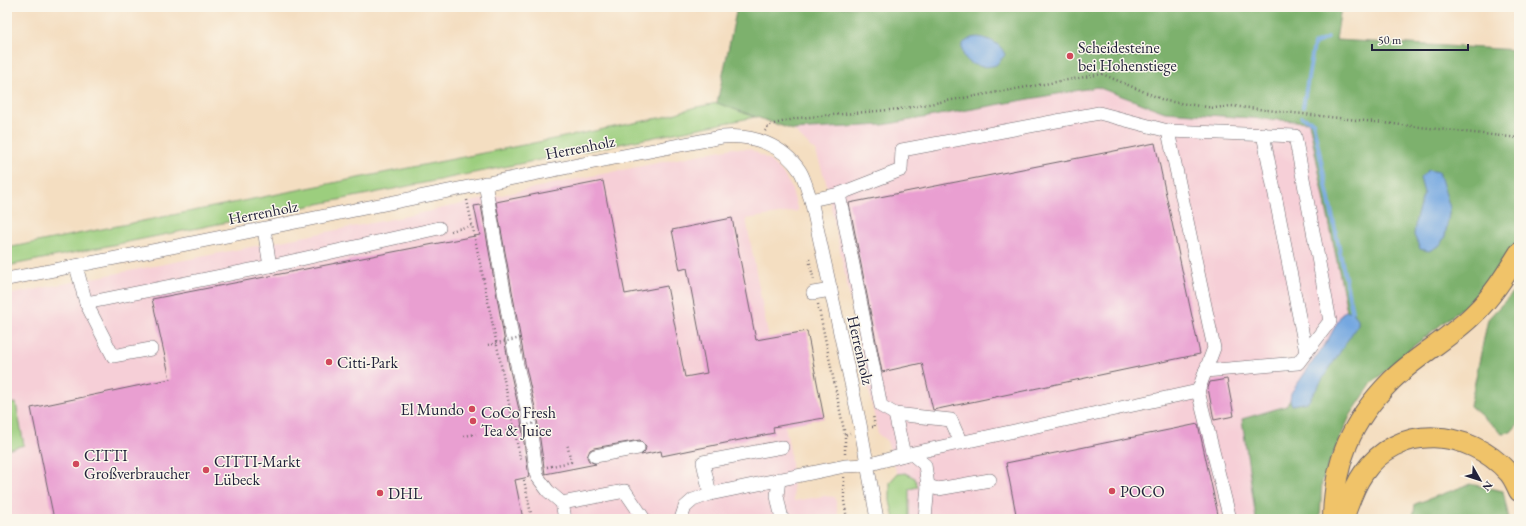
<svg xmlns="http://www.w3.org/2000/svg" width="1526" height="526" viewBox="0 0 1526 526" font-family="'EB Garamond',serif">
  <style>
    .built { fill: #f6cfd7 }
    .green { fill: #9cce7e; stroke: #5f785c }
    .forest { fill: #7db16d; stroke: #506a54 }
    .water { fill: #74a7e0; stroke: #4b648e }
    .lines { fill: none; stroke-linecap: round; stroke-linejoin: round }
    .stream { stroke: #74a7e0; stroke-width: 4 }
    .building { fill: #e99fd1 }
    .minor-casing { stroke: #6c646a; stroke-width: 14 }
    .highway-casing { stroke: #6c646a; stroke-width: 22 }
    .path { stroke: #6c646a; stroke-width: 2.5; stroke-dasharray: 1 3; stroke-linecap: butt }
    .minor { stroke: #fff; stroke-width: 13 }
    .highway { stroke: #f0c369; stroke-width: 20 }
    .path-bridge { stroke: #6c646a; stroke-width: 2.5; stroke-dasharray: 1 3; stroke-linecap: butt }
    .poi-dot { fill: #d1495b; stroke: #fbf7ec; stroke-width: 1.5 }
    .labels { text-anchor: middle; stroke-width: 3; stroke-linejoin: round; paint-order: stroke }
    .poi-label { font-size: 16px; fill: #22223b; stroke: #fbf7ec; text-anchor: start }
    .street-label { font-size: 16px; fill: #22223b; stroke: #fbf7ec }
  </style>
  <rect width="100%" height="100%" fill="#fbf7ec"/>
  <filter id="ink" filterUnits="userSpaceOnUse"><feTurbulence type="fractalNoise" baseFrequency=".025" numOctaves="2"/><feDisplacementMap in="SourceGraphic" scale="8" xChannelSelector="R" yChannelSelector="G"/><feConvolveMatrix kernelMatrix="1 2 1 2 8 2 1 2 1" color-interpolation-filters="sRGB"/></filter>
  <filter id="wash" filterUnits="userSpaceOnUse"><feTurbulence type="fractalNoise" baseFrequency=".012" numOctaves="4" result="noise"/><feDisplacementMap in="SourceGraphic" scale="16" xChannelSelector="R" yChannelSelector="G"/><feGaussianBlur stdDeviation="0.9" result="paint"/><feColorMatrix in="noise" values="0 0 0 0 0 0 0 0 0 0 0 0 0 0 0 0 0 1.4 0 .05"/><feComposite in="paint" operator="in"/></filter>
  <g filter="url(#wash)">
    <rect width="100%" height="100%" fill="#f4dec1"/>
    <g class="built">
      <path d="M1097,87L1165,112L1309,122L1347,311L1286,406L1242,419L1256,519H909V489L918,487L905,473L897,474L887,441L878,434L826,182L816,152L793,130L883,125Z"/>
      <path d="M732,148L750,149L769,160L782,172L791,187L798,211L746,219L790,451L794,501L824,496L835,497L839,519H7V295L407,216L552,184Z"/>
    </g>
    <g class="green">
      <path d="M717,103L755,117L7,266V248L664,117L692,108Z"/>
      <path d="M16,403L24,445L7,450V404Z"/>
      <path d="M905,473L915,478L918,487L909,489V519H894L890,501V482L897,474Z"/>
    </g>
    <g class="forest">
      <path d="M737,7H1341L1336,40L1519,50V238L1500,268L1466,305L1410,349L1372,383L1350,416L1331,459L1322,481L1320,519H1256L1242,419L1286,406L1347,311L1309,122L1165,112L1097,87L883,125L793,130L717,103Z"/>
      <path d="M1519,286V423L1511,432L1502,433L1470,406L1488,319Z"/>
      <path d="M1470,484L1503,491L1509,519H1413L1415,504Z"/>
    </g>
    <g class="water">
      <path d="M978,37C989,39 1001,43 1005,55L996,65C980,70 960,64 962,44L971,38Z"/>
      <path d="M1428,170L1439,172L1450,208L1445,236L1440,245L1429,251L1420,249L1414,235L1416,218L1424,193L1420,178Z"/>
      <path d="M1346,311H1352L1358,319V324L1308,402L1292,405L1290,400L1291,393L1328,340L1342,313Z"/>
    </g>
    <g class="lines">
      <g class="stream">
        <path d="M1303,107L1314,44L1328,38"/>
        <path d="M1302,117L1313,122L1352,311"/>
      </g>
    </g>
    <g id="blocks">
      <g class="building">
        <path d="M1155,143L1200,354L933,410L922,363L882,372L849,203Z"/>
        <path d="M603,181L625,294L667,286L685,377L707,373L687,268L680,270L672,230L732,218L756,340L807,331L824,418L773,427L774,433L662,456L661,451L641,455L645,451L646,447L640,440L594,448L590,450L587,457L589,461L596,464L545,474L536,412L525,363L496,202Z"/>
        <path d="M481,205L509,366L520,414L529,477L515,480L523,519H54L31,408L170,379L152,299L480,235L474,206Z"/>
        <path d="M1227,379L1234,416L1214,420L1208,388L1210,382Z"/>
        <path d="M1198,424L1219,519H1017L1006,463Z"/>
      </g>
    </g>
  </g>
  <g filter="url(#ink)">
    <use href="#blocks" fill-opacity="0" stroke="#6c646a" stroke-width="1"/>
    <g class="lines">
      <defs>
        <g id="minor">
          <path d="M1168,131L1295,136L1330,321L1298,363L1205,371"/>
          <path d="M1263,134L1306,352"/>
          <path d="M485,183L517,365L528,413L537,476L548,491L562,503L565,519"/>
          <path d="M839,194L901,170L902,150L1099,113L1168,131L1214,348L1198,391"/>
          <path d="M811,200L839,194L881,406L895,414L951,420L961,443"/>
          <path d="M264,229L270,266"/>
          <path d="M76,266L86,303L113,356L151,349"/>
          <path d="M7,279C246,234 484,182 722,137C753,134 783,145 800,171C805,179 807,190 811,200L860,424L877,519"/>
          <path d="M813,293L831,290"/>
          <path d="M86,303L270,266L439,228"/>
          <path d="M895,414L904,455"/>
          <path d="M912,454L925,465L928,486L925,519"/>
          <path d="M595,456L638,448"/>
          <path d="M779,479L777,496L782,519"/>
          <path d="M928,486L938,489L990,480"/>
          <path d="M710,494L703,462L782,447"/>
          <path d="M562,503L625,491L644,519"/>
          <path d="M681,519L685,507L693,500L710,494L845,466L867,465L904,455L1198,391L1230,519"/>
        </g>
        <g id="highway">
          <path d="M1333,519C1334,462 1351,421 1391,381C1416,356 1449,339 1474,314C1492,297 1506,274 1519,253"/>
          <path d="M1343,519C1349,504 1353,488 1363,474C1398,422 1469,429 1508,472C1513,477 1516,485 1519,491"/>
        </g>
      </defs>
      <use href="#minor" class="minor-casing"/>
      <use href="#highway" class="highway-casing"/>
      <g class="path">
        <path d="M765,131L770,125L798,118L900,109L1102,74L1166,101L1214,108L1231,106L1519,138"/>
        <path d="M467,200L521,462"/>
        <path d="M451,231L472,225"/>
        <path d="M809,259L814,281"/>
        <path d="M818,304L845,435"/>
        <path d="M872,427H875L873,415"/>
        <path d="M464,436L476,434"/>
        <path d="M845,454V435L850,433"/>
        <path d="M547,467L571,462L567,443"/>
        <path d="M844,477V501L847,519"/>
        <path d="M524,480L532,519"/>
      </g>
      <use href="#minor" class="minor"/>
      <use href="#highway" class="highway"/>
      <g class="path-bridge">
        <path d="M488,345L521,338"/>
        <path d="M505,430L536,423"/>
      </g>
    </g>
  </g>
  <g class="poi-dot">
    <circle cx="1070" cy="56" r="4"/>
    <circle cx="329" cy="362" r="4"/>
    <circle cx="472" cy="409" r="4"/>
    <circle cx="473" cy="421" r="4"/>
    <circle cx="76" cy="464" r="4"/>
    <circle cx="206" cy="470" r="4"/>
    <circle cx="1112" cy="491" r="4"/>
    <circle cx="380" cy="493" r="4"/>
  </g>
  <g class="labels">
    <g class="poi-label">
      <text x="1078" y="53">Scheidesteine<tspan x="1078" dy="18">bei Hohenstiege</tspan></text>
      <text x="337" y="368">Citti-Park</text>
      <text x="464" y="415" text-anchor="end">El Mundo</text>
      <text x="481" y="418">CoCo Fresh<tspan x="481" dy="18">Tea &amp; Juice</tspan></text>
      <text x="84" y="461">CITTI<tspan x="84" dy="18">Großverbraucher</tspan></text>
      <text x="214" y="467">CITTI-Markt<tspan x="214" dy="18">Lübeck</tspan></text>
      <text x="1120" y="497">POCO</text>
      <text x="388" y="499">DHL</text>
    </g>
    <g class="street-label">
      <text transform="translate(580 147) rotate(-11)" y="6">Herrenholz</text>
      <text transform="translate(263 212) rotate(-11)" y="6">Herrenholz</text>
      <text transform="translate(861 350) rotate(77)" y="6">Herrenholz</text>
    </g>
  </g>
  <rect width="1526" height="526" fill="none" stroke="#fbf7ec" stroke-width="24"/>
  <g transform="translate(1480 480) rotate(129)" stroke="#fbf7ec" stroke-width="3" paint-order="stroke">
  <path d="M0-3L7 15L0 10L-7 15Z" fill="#22223b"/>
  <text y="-6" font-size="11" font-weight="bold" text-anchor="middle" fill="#22223b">N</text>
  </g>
  <path d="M1372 44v6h96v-6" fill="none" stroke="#22223b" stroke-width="2"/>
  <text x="1378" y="44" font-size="12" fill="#22223b" stroke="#fbf7ec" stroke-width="3" paint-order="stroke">50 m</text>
</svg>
